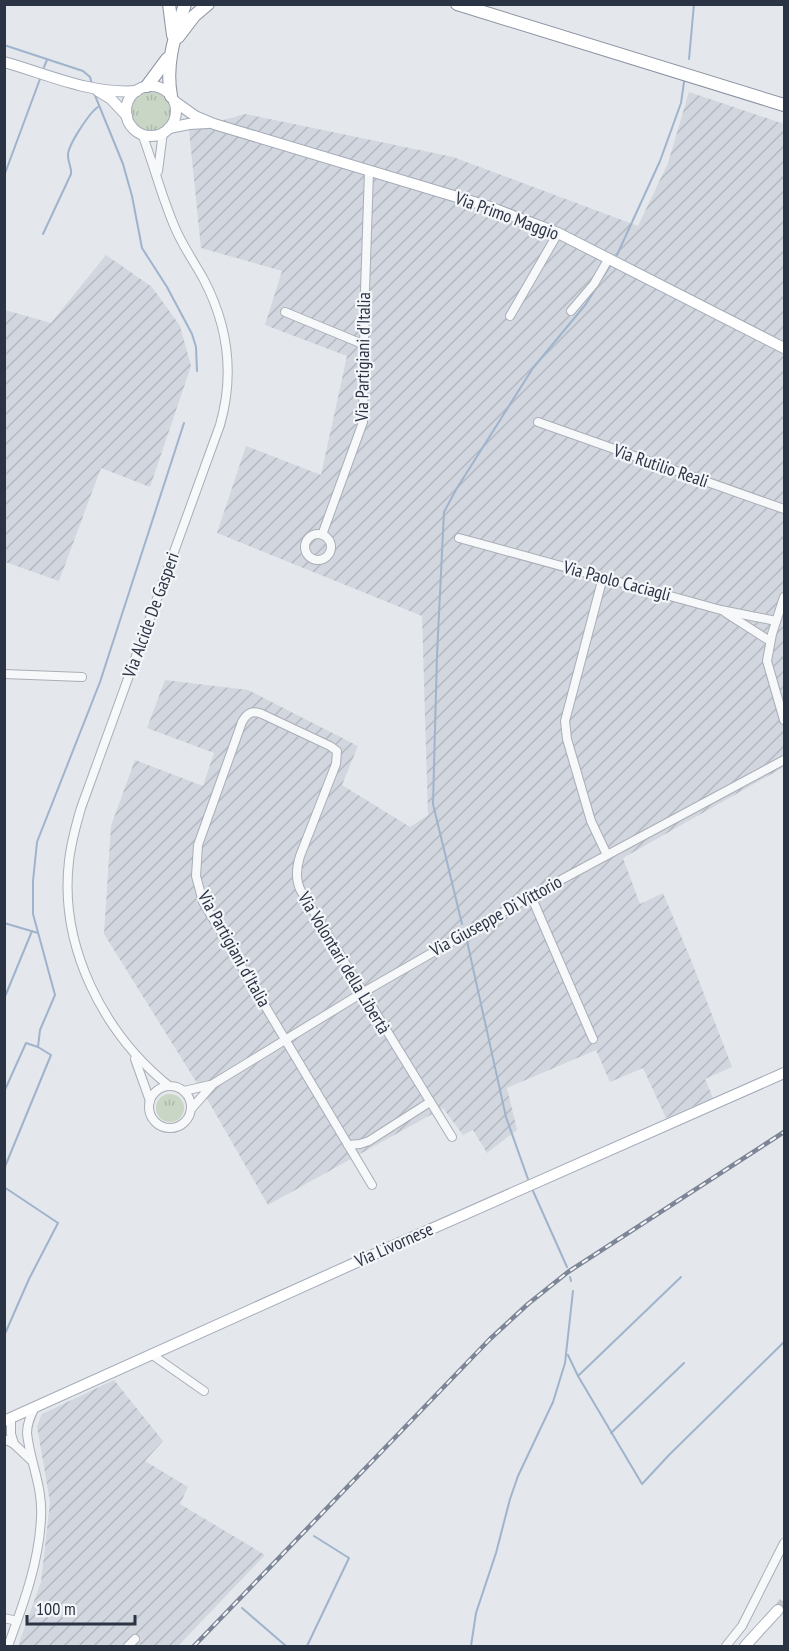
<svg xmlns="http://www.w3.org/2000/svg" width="789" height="1651" viewBox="0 0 789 1651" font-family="'PT Sans Narrow',sans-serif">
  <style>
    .industrial { fill: url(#industrial-furrows) }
    .grass { fill: url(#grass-tufts) }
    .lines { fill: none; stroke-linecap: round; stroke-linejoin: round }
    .stream { stroke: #9fb4cc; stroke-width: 2 }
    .major-tunnel { stroke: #bfc3cb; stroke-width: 10; stroke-dasharray: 10 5; stroke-linecap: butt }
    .minor-casing { stroke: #a9aeb7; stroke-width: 10 }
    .major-casing { stroke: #a3abb8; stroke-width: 12 }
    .highway-casing { stroke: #8b94a3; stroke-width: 14 }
    .minor { stroke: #f7f8fa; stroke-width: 8 }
    .major { stroke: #fff; stroke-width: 10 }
    .highway { stroke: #fff; stroke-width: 12 }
    .rail-casing { stroke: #7d8696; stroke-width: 4.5 }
    .rail { stroke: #f4f6f9; stroke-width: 2; stroke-dasharray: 7; stroke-linecap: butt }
    .labels { text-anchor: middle; stroke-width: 4.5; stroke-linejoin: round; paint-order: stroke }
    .street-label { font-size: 18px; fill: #2b3445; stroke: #f4f6f9 }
  </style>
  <defs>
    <pattern id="industrial-furrows" width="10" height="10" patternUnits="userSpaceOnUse" patternTransform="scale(1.5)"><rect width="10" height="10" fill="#d2d6de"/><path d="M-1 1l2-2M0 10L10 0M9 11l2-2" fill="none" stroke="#b4b8c0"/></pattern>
    <pattern id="grass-tufts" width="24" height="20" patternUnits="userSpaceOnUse" patternTransform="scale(1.5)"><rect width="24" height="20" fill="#c9d6c5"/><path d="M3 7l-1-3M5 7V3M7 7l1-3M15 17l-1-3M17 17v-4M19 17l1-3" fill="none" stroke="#adb8ab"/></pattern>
  </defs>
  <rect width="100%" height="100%" fill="#e4e7ec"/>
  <g class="industrial">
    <path d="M689,92L784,124V767L623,858L640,904L663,893L691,960L732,1067L705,1079L713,1098L666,1118L643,1068L610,1082L596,1050L507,1088L517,1130L487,1153L473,1130L463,1135L443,1108L268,1205L210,1104L104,934L111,826L135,760L203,786L214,753L147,728L165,680L248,690L358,746L342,785L410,827L428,815L422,616L217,533L246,446L321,475L347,356L265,325L282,271L201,248L189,130L245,114L453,157L638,226L668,163Z"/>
    <path d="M106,255L152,287L180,326L191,366L150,487L101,468L59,581L5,562V310L51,323Z"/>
    <path d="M114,1380L163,1441L145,1461L188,1487L180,1504L265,1555L178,1646H18L41,1582L50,1502L37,1426L42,1414Z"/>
  </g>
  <g class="grass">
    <circle cx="151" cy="111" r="21"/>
    <circle cx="170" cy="1108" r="14"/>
  </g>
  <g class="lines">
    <g class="stream">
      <path d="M4,45L83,71L90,77L92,84"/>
      <path d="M689,59L694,4"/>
      <path d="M44,67L47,60"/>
      <path d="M94,93L123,164L132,196L142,248L167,287L192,334L196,347L197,371"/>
      <path d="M4,176L40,79"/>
      <path d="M43,234L71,174C72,167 68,163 68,156C67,146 90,112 98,107"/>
      <path d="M617,255L660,161L681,103L684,82"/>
      <path d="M601,280L610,266"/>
      <path d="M4,923L38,933"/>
      <path d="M462,924L433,804L437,655L444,512L457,488L533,368L586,304L598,285"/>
      <path d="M467,941L506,1117L528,1179"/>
      <path d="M4,999L32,931"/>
      <path d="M38,1047L40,1030L55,995L33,914V881L37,842L100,682L184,423"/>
      <path d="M4,1092L26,1043L38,1047L51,1055L4,1169"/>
      <path d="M4,1187L58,1223L29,1279L4,1336"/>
      <path d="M533,1191L567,1267"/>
      <path d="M570,1277L571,1281"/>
      <path d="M568,1355L578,1376L642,1484L669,1455L784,1342"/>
      <path d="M578,1376L681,1277"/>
      <path d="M611,1433L684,1363"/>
      <path d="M242,1608L286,1646"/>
      <path d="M307,1646L349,1558L314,1536"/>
      <path d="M471,1646L476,1613L496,1553L510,1499L518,1476L553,1402L565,1363L573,1291"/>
    </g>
    <path class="major-tunnel" d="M778,1610L784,1602"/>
    <defs>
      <g id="minor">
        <path d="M142,134C154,165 162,199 176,230C183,246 194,262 203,278C228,325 235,373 220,425L81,808C76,825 71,843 69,861C59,946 103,1033 169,1086"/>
        <path d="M158,171L163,132"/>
        <path d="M571,311L594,284L609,258"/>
        <path d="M285,312L365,345"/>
        <path d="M510,316L558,233"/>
        <path d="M538,422L784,509"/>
        <circle cx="318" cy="547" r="13"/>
        <path d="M322,535L363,422L365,291L369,171"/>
        <path d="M459,538L721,610L776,621"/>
        <path d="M603,577L565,721L567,739L591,821L607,855"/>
        <path d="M784,597L772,634L767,661L784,720"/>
        <path d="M726,613L770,641"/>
        <path d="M4,674L82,677"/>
        <path d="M531,896L593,1039"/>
        <path d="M135,1059L150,1101"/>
        <circle cx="170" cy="1107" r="21"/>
        <path d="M184,1091L210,1085"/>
        <path d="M192,1108L213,1084L362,993L531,896L784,760"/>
        <path d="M348,1145L360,1144L369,1141L430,1102"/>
        <path d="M372,1185L203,902L196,876L198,845L242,722C247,713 252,710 262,714L330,746L337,751L336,764L300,856C296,869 295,880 301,891L452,1137"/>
        <path d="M151,1354L204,1391"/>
        <path d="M11,1418V1434L14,1444"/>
        <path d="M4,1439L14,1444L32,1461"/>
        <path d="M4,1618L17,1621"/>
        <path d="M8,1646C23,1605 39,1563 41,1518C43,1486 30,1463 27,1433C27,1423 31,1415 35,1407"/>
        <path d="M128,1646L135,1639"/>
        <path d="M726,1646L742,1626L784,1543"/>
      </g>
      <g id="major">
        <path d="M4,62C47,74 92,95 137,91"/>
        <circle cx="151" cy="111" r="25"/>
        <path d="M98,91L111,99L127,116"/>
        <path d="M174,101L195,116L214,124L487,206L558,233L784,348"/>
        <path d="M169,128L189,124L208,123"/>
        <path d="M4,1421L377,1253L784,1073"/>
        <path d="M745,1646L778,1610"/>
      </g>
      <g id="highway">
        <path d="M169,4L173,35"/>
        <path d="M457,4L784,105"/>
        <path d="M178,37L194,16L208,4"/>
        <path d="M147,86L167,59"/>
        <path d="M171,96C165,63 175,36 185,4"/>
      </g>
    </defs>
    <use href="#minor" class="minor-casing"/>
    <use href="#major" class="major-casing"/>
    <use href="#highway" class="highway-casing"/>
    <use href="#minor" class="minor"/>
    <use href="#major" class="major"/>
    <use href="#highway" class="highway"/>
    <defs>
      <path id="rail" d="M194,1646L490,1339L528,1304L568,1272L784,1132"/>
    </defs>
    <use href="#rail" class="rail-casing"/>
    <use href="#rail" class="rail"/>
  </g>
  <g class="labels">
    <g class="street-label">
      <text transform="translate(507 216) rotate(20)" y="6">Via Primo Maggio</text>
      <text transform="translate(363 357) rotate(-89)" y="6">Via Partigiani d'Italia</text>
      <text transform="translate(661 466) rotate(19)" y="6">Via Rutilio Reali</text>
      <text transform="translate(617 581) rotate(15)" y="6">Via Paolo Caciagli</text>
      <text transform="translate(151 615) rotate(-70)" y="6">Via Alcide De Gasperi</text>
      <text transform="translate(496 916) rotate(-29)" y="6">Via Giuseppe Di Vittorio</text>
      <text transform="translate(234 949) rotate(61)" y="6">Via Partigiani d'Italia</text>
      <text transform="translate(344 963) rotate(59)" y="6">Via Volontari della Libertà</text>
      <text transform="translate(394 1245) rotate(-24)" y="6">Via Livornese</text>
    </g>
  </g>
  <rect width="789" height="1651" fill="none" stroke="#2b3445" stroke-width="12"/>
  <path d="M27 1615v9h108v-9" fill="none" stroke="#2b3445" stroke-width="3"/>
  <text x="36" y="1615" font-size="18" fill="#2b3445" stroke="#f4f6f9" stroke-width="4.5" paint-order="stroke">100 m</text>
</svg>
